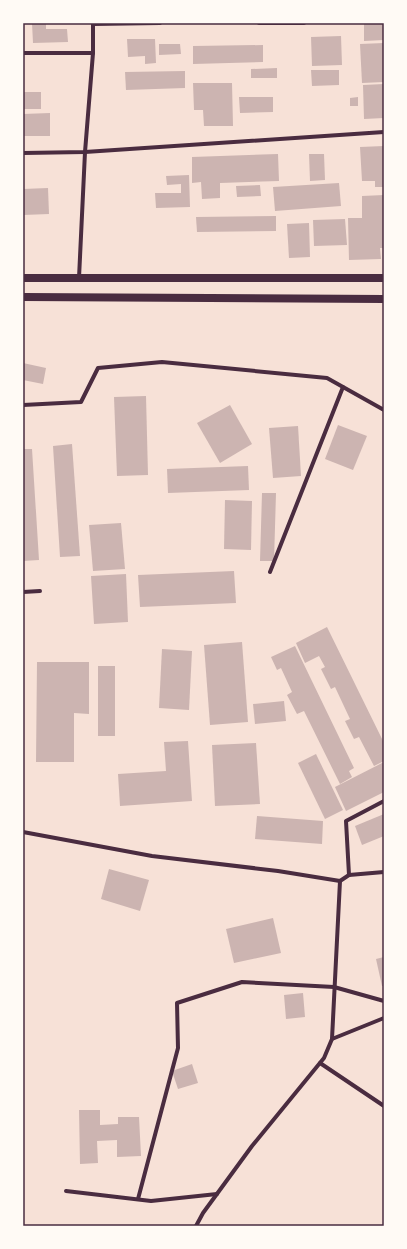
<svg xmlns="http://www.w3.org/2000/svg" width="407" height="1249" viewBox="0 0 407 1249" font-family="'DM Sans',sans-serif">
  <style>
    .building { fill: #ccb4b1 }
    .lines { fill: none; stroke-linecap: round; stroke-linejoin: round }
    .minor { stroke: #4a2c40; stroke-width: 4 }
    .secondary { stroke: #4a2c40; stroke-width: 8 }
    .neatline { fill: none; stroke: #4a2c40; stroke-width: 1.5 }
  </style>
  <rect width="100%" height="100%" fill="#f7e1d7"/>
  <g class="building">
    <path d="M32,23H46V29H67L68,42L33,43Z"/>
    <path d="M364,23H384V40L364,41Z"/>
    <path d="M341,36L342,65L312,66L311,37Z"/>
    <path d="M127,39H155L156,63L145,64V56L128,57Z"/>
    <path d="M384,43V82L362,83L360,44Z"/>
    <path d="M159,44H180L181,54L159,55Z"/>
    <path d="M263,45V62L193,64V46Z"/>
    <path d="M277,68V78H251V69Z"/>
    <path d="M311,70H339V85L312,86Z"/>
    <path d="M185,71V88L126,90L125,72Z"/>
    <path d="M193,83H232L233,126H204L203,110H194Z"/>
    <path d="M384,84V118L364,119L363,85Z"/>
    <rect x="23" y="92" width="18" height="17"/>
    <path d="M239,97H273V112L240,113Z"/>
    <path d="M358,97V106H350V98Z"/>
    <path d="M50,113V136H23V114Z"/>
    <path d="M384,146V187H375V181H362L360,147Z"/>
    <path d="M278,154L279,181L220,183V198L202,199L201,182L192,183V157Z"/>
    <path d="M309,154H324L325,180L310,181Z"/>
    <path d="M189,175L190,207L156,208L155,193H181V184L167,185L166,176Z"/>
    <path d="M339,183L341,206L275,211L273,187Z"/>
    <path d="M260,185L261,196L237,197L236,186Z"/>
    <path d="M48,188L49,214L23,215V189Z"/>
    <path d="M384,195V248H380L381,259L349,260L348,218H362V196Z"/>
    <path d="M276,216V231L197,232L196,217Z"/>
    <path d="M345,219L347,245L314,246L313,220Z"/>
    <path d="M309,223L310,257L289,258L287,224Z"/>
    <path d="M23,363L46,368L43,384L23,380Z"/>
    <path d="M146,396L148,475L117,476L114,397Z"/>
    <path d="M230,405L252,444L220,463L197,423Z"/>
    <path d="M338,425L367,436L353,470L325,459Z"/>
    <path d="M298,426L301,476L273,478L269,428Z"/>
    <path d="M72,444L80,556L60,557L53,446Z"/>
    <path d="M23,449H32L39,560L23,561Z"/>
    <path d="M248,466L249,490L168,493L167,469Z"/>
    <path d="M262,493H276L274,561H260Z"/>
    <path d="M225,500L252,501L251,550L224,549Z"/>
    <path d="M121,523L125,569L93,571L89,525Z"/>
    <path d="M234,571L236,603L140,607L138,575Z"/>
    <path d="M126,574L128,622L94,624L91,576Z"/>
    <path d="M327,627L384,743V761L374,766L359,737L354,739L345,721L350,719L335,687L331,689L321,669L325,667L319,656L305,663L296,643Z"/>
    <path d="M242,642L248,722L210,725L204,645Z"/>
    <path d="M295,646L354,768L349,771L352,777L340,784L304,711L297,714L287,695L292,692L281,668L277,670L271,657Z"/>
    <path d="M162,649L192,651L189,710L159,708Z"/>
    <path d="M37,662H89V714L74,713V762H36Z"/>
    <rect x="98" y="666" width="17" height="70"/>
    <path d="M284,701L286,721L255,724L253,704Z"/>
    <path d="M188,741L192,801L120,806L118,774L166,771L164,742Z"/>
    <path d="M256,743L260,804L215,806L212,745Z"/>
    <path d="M316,754L343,810L325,819L298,763Z"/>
    <path d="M384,762V792L346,811L335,787Z"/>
    <path d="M384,814V836L362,845L355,826Z"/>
    <path d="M257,816L323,821L322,844L255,839Z"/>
    <path d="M109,869L149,880L140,911L101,899Z"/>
    <path d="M273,918L281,953L234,963L226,929Z"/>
    <path d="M384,957V986H382L376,959Z"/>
    <path d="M303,993L305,1017L286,1019L284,995Z"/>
    <path d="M192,1064L198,1083L178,1089L172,1071Z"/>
    <path d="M79,1110H100V1125L118,1124V1117H139L141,1156L117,1157V1140L97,1141L98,1163L80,1164Z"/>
  </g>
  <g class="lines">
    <g class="minor">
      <path d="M259,23H304"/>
      <path d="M93,24L160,23"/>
      <path d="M23,53H93"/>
      <path d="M23,153L85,152L384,132"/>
      <path d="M79,278L85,152L93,53V23"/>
      <path d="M23,405L81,402L98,368L162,362L327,378L384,410"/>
      <path d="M270,572L343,387"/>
      <path d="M23,592L40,591"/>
      <path d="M23,832L152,856L278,871L340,881L349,875L384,872"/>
      <path d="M349,875L346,821L384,801"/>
      <path d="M332,1039L384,1018"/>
      <path d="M320,1063L384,1106"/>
      <path d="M66,1191L151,1201L217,1194"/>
      <path d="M138,1199L178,1048L177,1003L242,982L334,987L384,1001"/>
      <path d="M196,1226L203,1213L252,1146L324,1058L332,1039L340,881"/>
    </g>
    <g class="secondary">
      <path d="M23,278H384"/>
      <path d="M23,297L384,299"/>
    </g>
  </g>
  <rect width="407" height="1249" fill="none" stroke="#fffaf5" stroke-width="48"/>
  <rect x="24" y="24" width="359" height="1201" class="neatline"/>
</svg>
